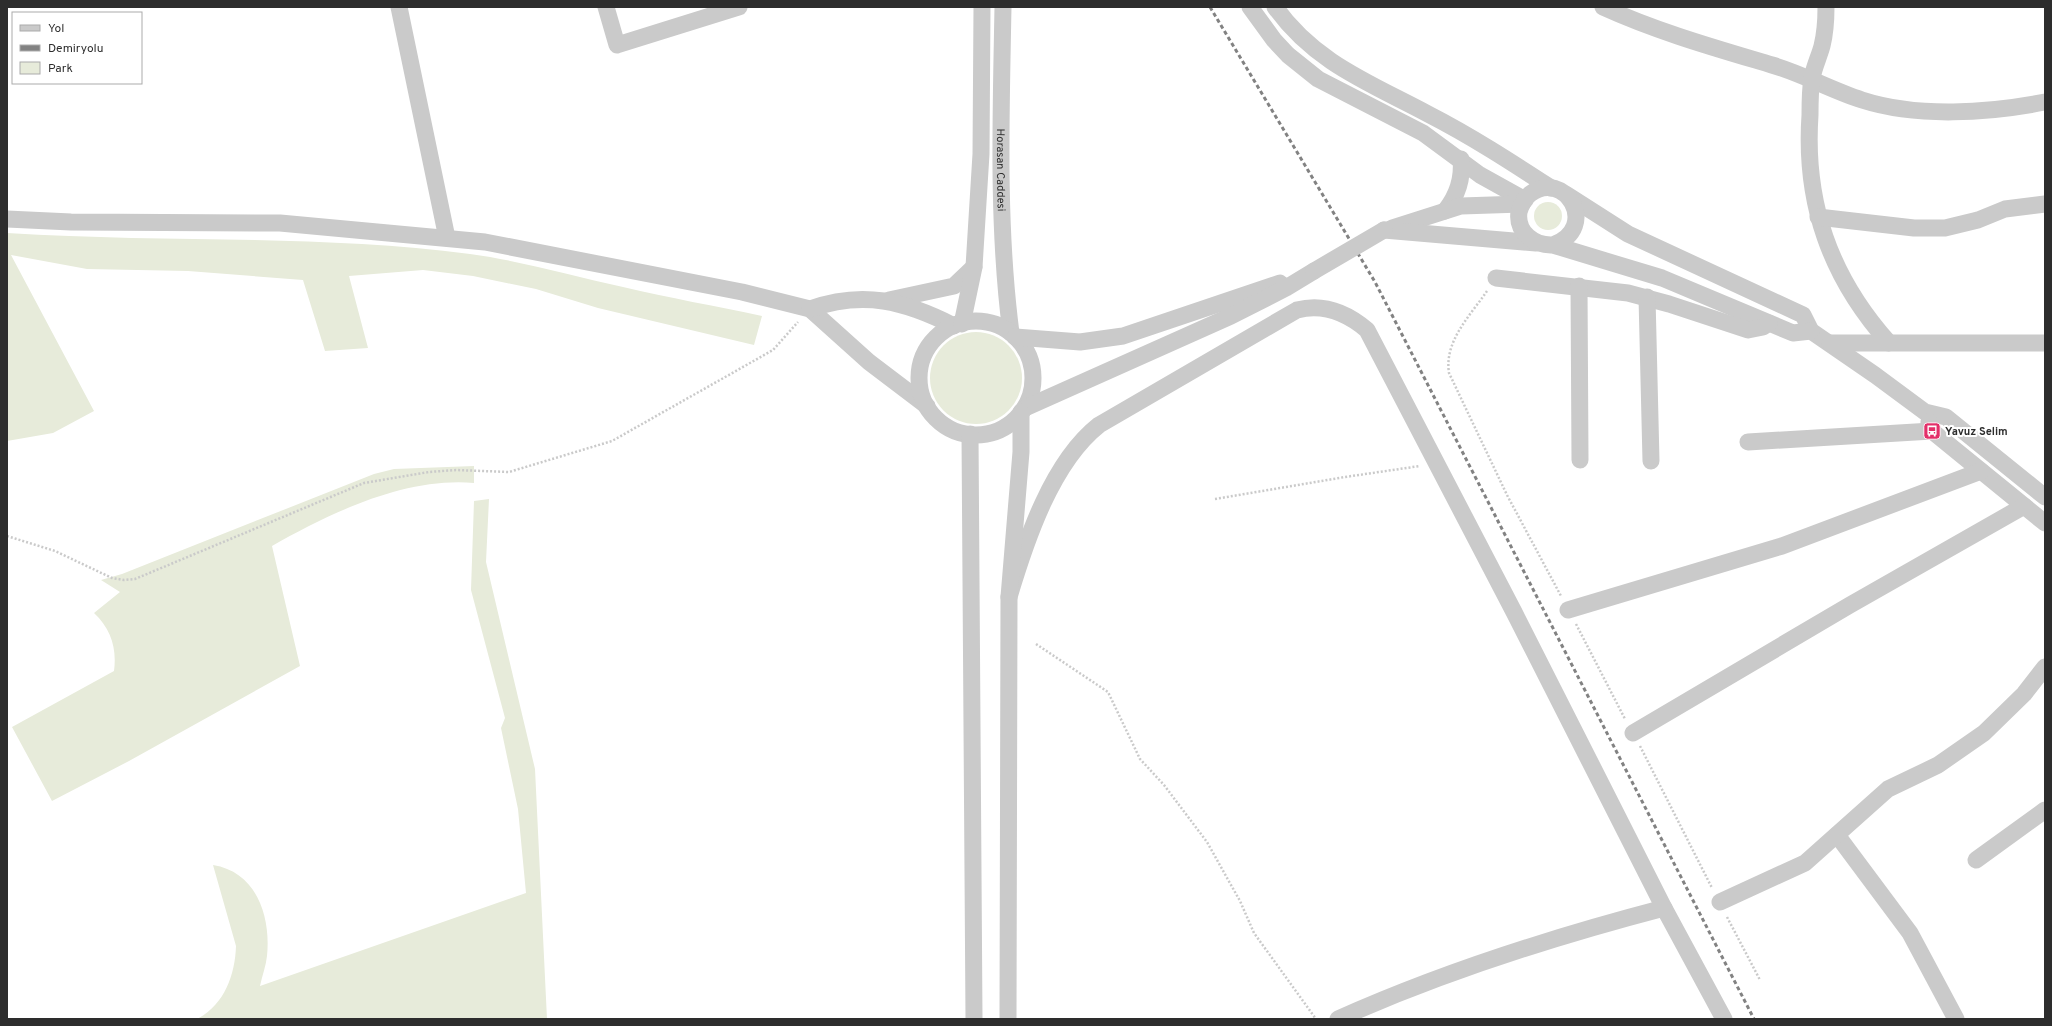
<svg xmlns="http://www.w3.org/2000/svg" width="2052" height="1026" viewBox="0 0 2052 1026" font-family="Overpass,sans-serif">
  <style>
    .green { fill: #e7ebda }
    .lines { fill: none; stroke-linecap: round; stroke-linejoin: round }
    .path { stroke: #cacaca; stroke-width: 2.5; stroke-dasharray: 2 2; stroke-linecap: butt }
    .minor { stroke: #cacaca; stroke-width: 17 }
    .rail { stroke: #828282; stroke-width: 3; stroke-dasharray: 4 3; stroke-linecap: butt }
    .minor-bridge { stroke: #cacaca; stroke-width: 17 }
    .labels { text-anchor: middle; stroke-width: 4; stroke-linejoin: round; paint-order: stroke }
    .street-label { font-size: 11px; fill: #2d2d2d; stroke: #fff }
    .poi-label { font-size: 11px; font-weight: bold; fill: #2d2d2d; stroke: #fff; text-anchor: start }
  </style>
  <rect width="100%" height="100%" fill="#fff"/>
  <g class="green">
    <circle cx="1548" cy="216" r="14"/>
    <path d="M7,233C161,243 316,234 470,254C522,261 572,276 623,287C669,298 716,306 762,316L754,345L598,308L536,289L473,276L423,270L349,276L368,348L325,351L303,280L188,271L87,269L11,255L94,411L53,433L7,441Z"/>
    <circle cx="976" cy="378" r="46"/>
    <path d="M474,466V483C405,477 330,513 272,546L300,666L129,761L52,801L12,727L114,671C117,648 111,629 94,613L120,592L101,580L122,574L374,474L394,469Z"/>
    <path d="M489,499L486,562L535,769L547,1019H197C224,1005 235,976 236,946L213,865C257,872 271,917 267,956C266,966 262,976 260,986L526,893L518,809L501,728L505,718L471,590L474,501Z"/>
  </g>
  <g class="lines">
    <g class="path">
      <path d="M1487,291C1470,316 1444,341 1449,373L1507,495L1561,596"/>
      <path d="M1215,499L1345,477L1420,466"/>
      <path d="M7,536L55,551L112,578L124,580L135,579L364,483L429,472L456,470L509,472L612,441L773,350L798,322"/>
      <path d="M1576,624L1625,719"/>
      <path d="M1036,644L1108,692L1140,759L1164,785L1207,842L1240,901L1254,933L1316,1019"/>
      <path d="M1640,746L1712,888"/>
      <path d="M1727,917L1760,980"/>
    </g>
    <g class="minor">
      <path d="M399,7L447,238"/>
      <path d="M606,7L617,45L739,7"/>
      <path id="s1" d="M1003,7C1001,116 997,225 1011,333"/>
      <path d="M1250,7L1274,40L1288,55L1318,79L1423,133L1480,175L1525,200"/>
      <path d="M1275,7C1315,63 1370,83 1428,114C1471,136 1511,162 1551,188"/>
      <path d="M1603,7C1658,32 1715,48 1772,65C1803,74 1831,90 1862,100C1918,118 1988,113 2045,102"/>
      <path d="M1826,7C1826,20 1825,34 1822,46C1819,57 1814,67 1812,78C1810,90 1810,103 1810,115C1804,203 1830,277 1889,343"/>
      <path d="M1567,195L1628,234L1803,315L1811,331L1875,375L1925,412L1946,417L2045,497"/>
      <path d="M1445,211C1458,195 1463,179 1461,159"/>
      <path d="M1818,217L1914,228H1945L1978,220L2005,209L2045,204"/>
      <path d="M7,219L71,222L280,223L485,242L742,292L810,309L869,362L927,406"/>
      <path d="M1392,228L1461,206L1522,204"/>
      <path d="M1384,230L1536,243"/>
      <path d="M1553,245C1601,227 1564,168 1530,194C1524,199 1521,205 1519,212C1516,233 1535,246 1553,245L1662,278L1793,333L1811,331"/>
      <path d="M1496,278L1628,293L1669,304L1748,330L1763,327L1769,323"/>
      <path d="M1579,286L1580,460"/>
      <path d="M1647,297L1651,461"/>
      <path d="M889,300L954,286L974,267"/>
      <path d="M810,309C863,290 905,301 954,326"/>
      <circle cx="976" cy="378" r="57"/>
      <path d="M962,324L974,267L981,154L982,7"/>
      <path d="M1015,337L1080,342L1123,336L1280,283"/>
      <path d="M1830,343H2045"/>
      <path d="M1025,408L1231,316L1286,288L1314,271"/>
      <path d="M1929,422L1932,431L2045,523"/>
      <path d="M970,434L974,1019"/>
      <path d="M1748,442L1932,431"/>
      <path d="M1009,597C1026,540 1052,462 1099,425L1297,310C1324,303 1347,313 1367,330L1514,612L1664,908L1724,1019"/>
      <path d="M1568,610L1782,546L1981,471"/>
      <path d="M1633,733L1850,605L2024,506"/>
      <path d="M1837,835L1910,933L1956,1019"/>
      <path d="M1976,860L2045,810"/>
      <path d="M1720,902L1805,863L1888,789L1938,765L1984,733L2024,694L2045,667"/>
      <path d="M1008,1019L1009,597L1021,452V412"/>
      <path d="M1338,1019C1443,972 1553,937 1664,908"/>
    </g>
    <path class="rail" d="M1210,7L1375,282L1754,1019"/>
    <path class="minor-bridge" d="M1314,271L1384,230"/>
  </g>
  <defs>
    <symbol id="bus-square" viewBox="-11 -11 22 22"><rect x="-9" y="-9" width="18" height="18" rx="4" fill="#e32f69" stroke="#fff"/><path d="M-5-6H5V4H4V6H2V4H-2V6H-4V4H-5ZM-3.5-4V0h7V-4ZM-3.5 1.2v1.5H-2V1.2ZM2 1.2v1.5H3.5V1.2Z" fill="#fff"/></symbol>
  </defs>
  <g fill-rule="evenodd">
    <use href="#bus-square" x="1922" y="421" width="20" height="20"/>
  </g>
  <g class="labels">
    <g class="street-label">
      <text dy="4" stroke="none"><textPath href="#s1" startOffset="163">Horasan Caddesi</textPath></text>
    </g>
    <g class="poi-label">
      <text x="1945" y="435">Yavuz Selim</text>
    </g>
  </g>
  <rect width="2052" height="1026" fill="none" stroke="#2d2d2d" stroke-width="16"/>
  <rect x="12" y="12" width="130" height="72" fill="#ffffff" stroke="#ababab"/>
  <rect x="20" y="25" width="20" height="6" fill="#cacaca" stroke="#ababab"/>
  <text x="48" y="32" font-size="12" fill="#2d2d2d">Yol</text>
  <rect x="20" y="45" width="20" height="6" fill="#828282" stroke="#ababab"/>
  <text x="48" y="52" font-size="12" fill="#2d2d2d">Demiryolu</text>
  <rect x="20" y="62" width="20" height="12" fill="#e7ebda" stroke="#ababab"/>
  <text x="48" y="72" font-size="12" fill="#2d2d2d">Park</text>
</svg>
